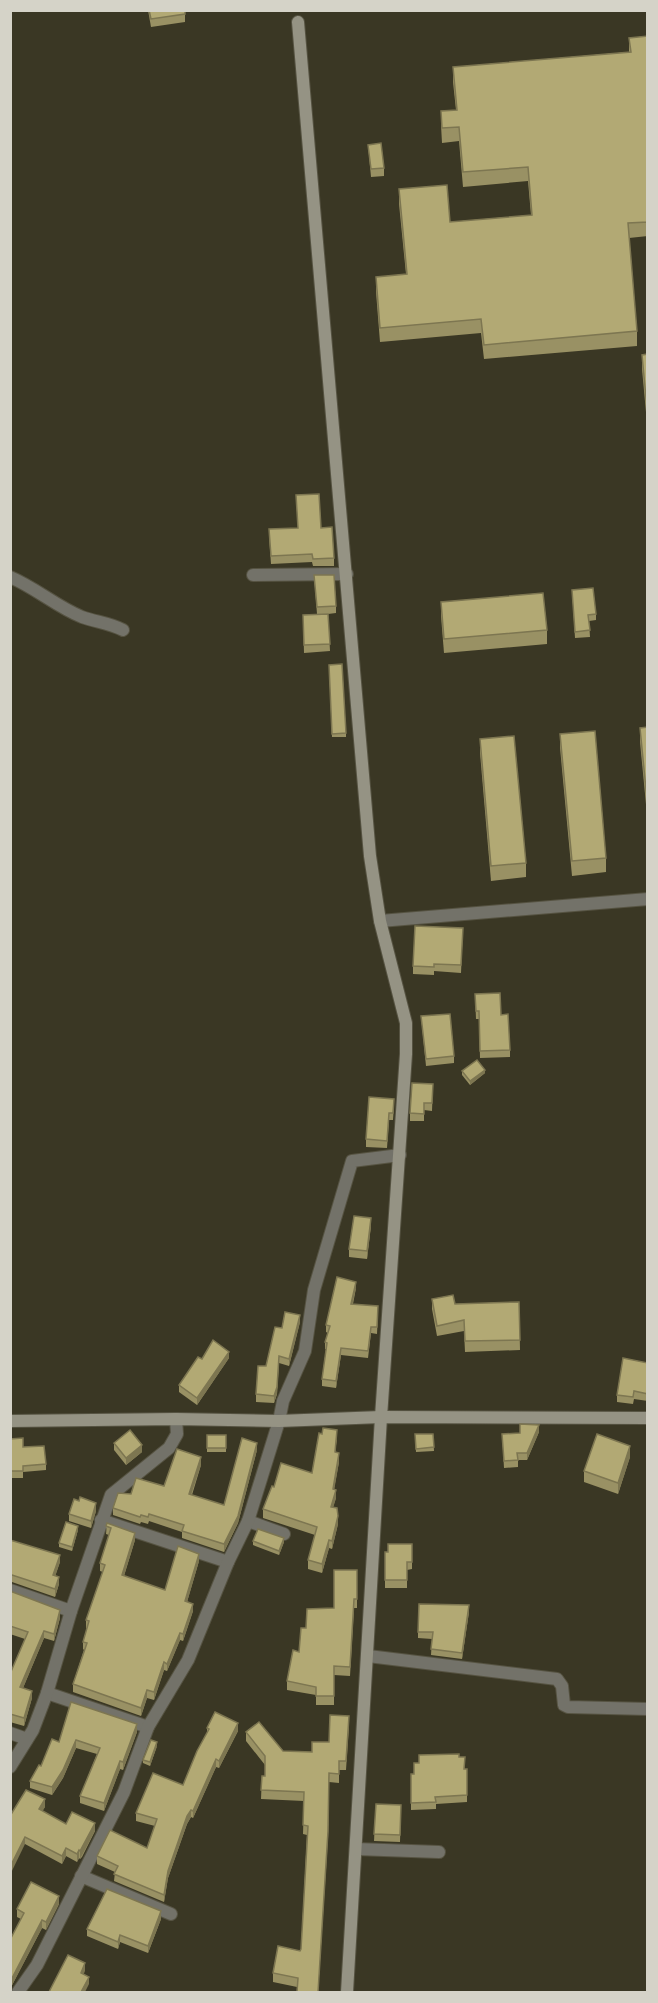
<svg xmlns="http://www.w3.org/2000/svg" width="658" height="2003" viewBox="0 0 658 2003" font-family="Inter,sans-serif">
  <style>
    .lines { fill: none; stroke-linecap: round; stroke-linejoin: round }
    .street-casing { stroke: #565342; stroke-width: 14 }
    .secondary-casing { stroke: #565342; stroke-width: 14 }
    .street { stroke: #737269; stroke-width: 12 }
    .secondary { stroke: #959384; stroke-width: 12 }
    .wall { fill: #999164 }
    .shaded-wall { fill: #7d7651 }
    .building { fill: #b2a974; stroke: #7d7651; stroke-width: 1.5 }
  </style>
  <rect width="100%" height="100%" fill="#3a3724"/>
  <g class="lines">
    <defs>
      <g id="street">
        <path d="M253,575L347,574"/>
        <path d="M10,577C36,588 57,607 82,617C96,622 110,623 123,630"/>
        <path d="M380,921L648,899"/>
        <path d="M101,1520L228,1562"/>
        <path d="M248,1521L284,1534"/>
        <path d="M10,1590L71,1611"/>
        <path d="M368,1656L557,1679L562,1686L564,1705L568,1707L648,1709"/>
        <path d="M47,1693L148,1727"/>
        <path d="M10,1733L27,1739"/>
        <path d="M10,1767L33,1730L47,1693L71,1611L111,1495L169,1448L177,1434L176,1419"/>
        <path d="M356,1849L439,1852"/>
        <path d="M81,1876L171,1914"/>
        <path d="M18,1992L37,1965L124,1792L148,1727L188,1660L228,1562L248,1521L279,1421L283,1401L305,1351L314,1290L352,1161L400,1155"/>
      </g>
      <g id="secondary">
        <path d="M298,22L370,856L380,921L406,1023V1054L381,1417L347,1992"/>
        <path d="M10,1421L176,1419L279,1421L381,1417L648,1418"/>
      </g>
    </defs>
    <use href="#street" class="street-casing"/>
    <use href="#secondary" class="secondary-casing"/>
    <use href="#street" class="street"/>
    <use href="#secondary" class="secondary"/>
  </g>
  <g class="wall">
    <path d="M148,10H185V22L151,27Z"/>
    <path d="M648,36V236L629,238L637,331V346L484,359L481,333L380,342L376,292V277L406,274L399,204V189L450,222L531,215L528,181L463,187L459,141L442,143L441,125V111L456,110L453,82V67L629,52V38Z"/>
    <path d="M368,145L384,168V176L371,177Z"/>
    <path d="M648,354V434L642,369V355Z"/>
    <path d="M321,528L334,558V566H313L312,562L271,564L269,536Z"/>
    <path d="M314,575L336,606V613L328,614L330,651L304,653L303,615L317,614Z"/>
    <path d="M572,590L596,614V620L589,621L590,637L575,638Z"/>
    <path d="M441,602L547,630V644L444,653L441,616Z"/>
    <path d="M329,665L346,733V737H332Z"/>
    <path d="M648,727V825L640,742V728Z"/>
    <path d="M560,734L606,858V872L572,876L560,748Z"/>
    <path d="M480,739L526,863V877L491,881L480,753Z"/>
    <path d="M463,928L461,973L434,971V975L413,974V966Z"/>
    <path d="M475,994L510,1050V1057L480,1058L479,1019H476Z"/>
    <path d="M421,1016L454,1056V1063L426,1066Z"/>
    <path d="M462,1071L485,1073L470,1085L462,1075Z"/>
    <path d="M433,1084L432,1111L424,1110V1121H410V1113Z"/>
    <path d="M394,1106L393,1120H389L387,1148L366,1147V1139Z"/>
    <path d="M371,1226L367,1259L349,1257V1249Z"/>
    <path d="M356,1288L353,1304L378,1312L377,1334L371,1333L368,1358L341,1355L336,1388L322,1386V1379L326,1349H325V1342L328,1333L326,1332V1325Z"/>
    <path d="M432,1299L455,1304L519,1302L520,1350L465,1352L464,1331L437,1336L432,1309Z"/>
    <path d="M300,1322L289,1366L279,1363L277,1394L274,1403L256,1402V1394L266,1366L282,1328Z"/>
    <path d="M229,1358L197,1405L179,1392V1385L202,1359Z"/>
    <path d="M648,1363V1401L634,1399L633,1404L617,1402V1395Z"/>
    <path d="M539,1432L527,1460H518V1467L504,1468L502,1434Z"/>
    <path d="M415,1434H433L434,1451L416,1452Z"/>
    <rect x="207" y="1435" width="19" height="17"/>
    <path d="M10,1439L46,1464V1470L23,1472V1478H10Z"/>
    <path d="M337,1439L335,1452L339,1462L334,1489L336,1498L333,1507L338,1524L332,1549L329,1548L322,1573L308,1569V1560L315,1535L263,1518V1509L274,1487L312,1473Z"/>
    <path d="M114,1443L142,1452L126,1465L114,1450Z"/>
    <path d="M257,1450L238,1523L224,1552L182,1538V1532L149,1521L148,1524L141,1522L140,1524L113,1515V1508L131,1494L164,1486L201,1465L192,1495L224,1505Z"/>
    <path d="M630,1457L618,1494L584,1482V1471Z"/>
    <path d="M79,1501L96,1511L91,1528L69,1521V1514Z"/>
    <path d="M107,1523L135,1540L124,1576L165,1590L199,1561L187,1602L193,1611L183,1641L180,1640L167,1671L164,1670L154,1700L147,1698L141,1716L73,1692V1684L84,1650L83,1649V1642L87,1628H86V1620L103,1572L100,1571V1563L109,1535L106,1534Z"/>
    <path d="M78,1530L72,1551L59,1547V1543Z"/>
    <path d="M10,1540L60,1562L55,1576L59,1584L55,1597L12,1582H10Z"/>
    <path d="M253,1541L284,1542L279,1555L253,1545Z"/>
    <path d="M412,1544V1569L407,1570V1588H385V1552H388Z"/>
    <path d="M357,1570V1608H354L350,1676L334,1675V1705H316V1695L287,1690V1681L299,1652L306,1628L334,1608Z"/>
    <path d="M10,1591L60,1618L54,1641L44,1638L23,1688L32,1698L24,1726L10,1722V1674L25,1639L10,1634Z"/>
    <path d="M469,1612L462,1659L431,1655L432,1639L418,1638V1632Z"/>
    <path d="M349,1725L346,1770H339V1783L329,1782L328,1840L297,1987L273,1982V1973L300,1951L301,1949L307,1835L303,1834L304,1801L261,1799L262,1776H265V1765L246,1741V1732L283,1751L312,1752L329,1742Z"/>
    <path d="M207,1728L238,1731L219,1768L216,1767L193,1818L191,1817L187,1824L168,1878L164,1902L114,1881L115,1872L97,1864V1856L147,1848L155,1826L136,1821V1813L183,1785L207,1734Z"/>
    <path d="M137,1732L123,1770L120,1769L104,1811L80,1803V1796L97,1754L76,1748L63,1778L52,1795L30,1788V1781L59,1742Z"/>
    <path d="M157,1746L150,1766L143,1763V1760Z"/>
    <path d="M459,1757L465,1769H467V1802L436,1804V1809L411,1810V1774H414Z"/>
    <path d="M376,1804L401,1805L400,1842L374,1841Z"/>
    <path d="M45,1807L42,1811L66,1824L95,1831L82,1857L80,1859L79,1858L77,1862L66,1856L62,1864L25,1844L10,1816Z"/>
    <path d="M59,1904L46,1930L42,1928L10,1989V1940L21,1919L17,1917V1909Z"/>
    <path d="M161,1919L148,1953L120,1942L118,1949L87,1936V1929Z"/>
  </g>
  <g class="shaded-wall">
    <path d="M485,1070V1073L470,1085V1081Z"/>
    <path d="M371,1218V1226L367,1259V1251Z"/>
    <path d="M356,1282V1288L351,1310V1304Z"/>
    <path d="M300,1315V1322L289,1366V1359Z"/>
    <path d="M341,1348V1355L336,1388V1381Z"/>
    <path d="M229,1352V1358L197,1405V1398Z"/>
    <path d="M279,1356L277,1394L274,1403V1396Z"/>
    <path d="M539,1425V1432L527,1460V1453Z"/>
    <path d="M257,1443V1450L238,1523L224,1552V1544Z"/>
    <path d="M142,1445V1452L126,1465V1458Z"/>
    <path d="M630,1446V1457L618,1494V1483Z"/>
    <path d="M339,1453V1462L333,1497V1489Z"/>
    <path d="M201,1457V1465L189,1501V1494Z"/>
    <path d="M336,1490V1498L331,1515V1507Z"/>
    <path d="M96,1503V1511L91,1528V1521Z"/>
    <path d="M338,1516V1524L332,1549V1541Z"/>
    <path d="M78,1526V1530L72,1551V1547Z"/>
    <path d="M135,1533V1540L122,1582V1575Z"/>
    <path d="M284,1538V1542L279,1555V1551Z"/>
    <path d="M329,1540V1548L322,1573V1564Z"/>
    <path d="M199,1554V1561L185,1609V1601Z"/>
    <path d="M60,1555V1562L53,1583V1575Z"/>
    <path d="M59,1577V1584L55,1597V1589Z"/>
    <path d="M193,1604V1611L183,1641V1634Z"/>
    <path d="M469,1605V1612L462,1659V1653Z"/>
    <path d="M60,1610V1618L54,1641V1634Z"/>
    <path d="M44,1631V1638L20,1695V1687Z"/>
    <path d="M180,1633V1640L167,1671V1664Z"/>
    <path d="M164,1662V1670L154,1700V1692Z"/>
    <path d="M147,1690V1698L141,1716V1708Z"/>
    <path d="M32,1691V1698L24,1726V1718Z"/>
    <path d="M238,1723V1731L219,1768V1761Z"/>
    <path d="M137,1724V1732L123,1770V1762Z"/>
    <path d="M76,1740V1748L63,1778L52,1795V1787Z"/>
    <path d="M157,1742V1746L150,1766V1762Z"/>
    <path d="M216,1759V1767L193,1818V1811Z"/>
    <path d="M120,1761V1769L104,1811V1803Z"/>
    <path d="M329,1773L328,1840L318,1992Z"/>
    <path d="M45,1799V1807L39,1817V1809Z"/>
    <path d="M191,1810V1817L187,1824L168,1878L164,1902V1895L168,1871L187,1816Z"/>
    <path d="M95,1823V1831L80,1859V1851Z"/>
    <path d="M25,1837V1844L10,1875V1867Z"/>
    <path d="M66,1848V1856L62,1864V1856Z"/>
    <path d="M79,1850V1858L77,1862V1854Z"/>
    <path d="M59,1896V1904L46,1930V1922Z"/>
    <path d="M161,1911V1919L148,1953V1946Z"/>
    <path d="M42,1920V1928L10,1989V1982Z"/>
    <path d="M120,1935V1942L118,1949V1942Z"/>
    <path d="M85,1963V1971L81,1980V1973Z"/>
    <path d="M89,1977V1984L85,1992H81Z"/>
  </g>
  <g class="building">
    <path d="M149,10H185V14L151,19Z"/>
    <path d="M648,36V222L628,223L637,331L484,345L481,319L380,328L376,277L407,274L399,189L447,185L450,222L532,215L528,167L463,172L459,127L442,128L441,111L457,110L453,67L631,52L629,38Z"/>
    <path d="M381,143L384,168L371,169L368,145Z"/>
    <path d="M648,354V419L642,355Z"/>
    <path d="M319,494L321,528L332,527L334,558L313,559L312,554L271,556L269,529L298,528L296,495Z"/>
    <path d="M314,575H334L336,606L317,607Z"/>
    <path d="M593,588L596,614L588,615L590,630L575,632L572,590Z"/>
    <path d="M543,593L547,630L444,639L441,602Z"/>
    <path d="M328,614L330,644L304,645L303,615Z"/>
    <path d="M342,664L346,733L332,734L329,665Z"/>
    <path d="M648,727V810L640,728Z"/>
    <path d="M595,731L606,858L572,861L560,734Z"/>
    <path d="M514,736L526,863L491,866L480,739Z"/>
    <path d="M415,926L463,928L461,965L434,964V967L413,966Z"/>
    <path d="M500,993L501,1015L508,1014L510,1050L480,1051L479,1011H476L475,994Z"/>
    <path d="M450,1014L454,1056L426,1059L421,1016Z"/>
    <path d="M477,1060L485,1070L470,1081L462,1071Z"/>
    <path d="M412,1083L433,1084L432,1103H424V1114L410,1113Z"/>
    <path d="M369,1097L394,1099L393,1113H389L387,1141L366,1139Z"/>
    <path d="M354,1216L371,1218L367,1251L349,1249Z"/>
    <path d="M337,1277L356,1282L351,1304L378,1306L377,1327H371L368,1351L341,1348L336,1381L322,1379L327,1343L325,1342L330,1326L326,1325Z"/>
    <path d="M453,1295L455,1304L519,1302L520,1340L465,1341L464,1320L437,1326L432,1299Z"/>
    <path d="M285,1312L300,1315L289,1359L279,1356L277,1387L274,1396L256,1394L258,1366H266L275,1327L282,1328Z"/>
    <path d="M213,1340L229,1352L197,1398L179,1385L198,1357L202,1359Z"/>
    <path d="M623,1358L648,1363V1394L634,1391L633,1397L617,1395Z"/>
    <path d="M520,1424L539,1425L527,1453H517L518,1460L504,1461L502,1434L520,1433Z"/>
    <path d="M323,1428L337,1430L335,1452L339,1453L333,1489L336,1490L331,1507L337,1508L338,1516L332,1541L329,1540L322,1564L308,1560L317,1527L263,1509L272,1486L274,1487L281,1463L312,1473L319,1433L322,1434Z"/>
    <path d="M130,1430L142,1445L126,1458L114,1443Z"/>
    <path d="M415,1434H433L434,1447L416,1449Z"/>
    <path d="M597,1434L630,1446L618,1483L584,1471Z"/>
    <rect x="207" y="1435" width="19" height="13"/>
    <path d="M23,1438V1447L44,1446L46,1464L23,1466V1471H10V1439Z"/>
    <path d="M242,1438L257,1443L238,1516L224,1544L182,1531L184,1525L149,1514L148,1517L141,1515L140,1517L113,1508L118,1493L131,1494L136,1478L164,1486L177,1449L201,1457L189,1494L224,1505Z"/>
    <path d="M80,1497L96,1503L91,1521L69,1514L74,1499L79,1501Z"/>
    <path d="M66,1522L78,1526L72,1547L59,1543Z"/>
    <path d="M107,1523L135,1533L122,1575L125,1576L165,1590L178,1546L199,1554L185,1601L193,1604L183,1634L180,1633L167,1664L164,1662L154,1692L147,1690L141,1708L73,1684L87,1643L83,1642L89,1621L86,1620L105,1565L100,1563L111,1528L106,1526Z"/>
    <path d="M258,1529L284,1538L279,1551L253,1541Z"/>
    <path d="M10,1540L60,1555L53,1575L59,1577L55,1589L12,1575H10Z"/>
    <path d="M388,1544H412V1562H407V1580H385V1552H388Z"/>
    <path d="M334,1570H357V1599H354L350,1667L334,1666V1696H316V1687L287,1681L293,1650L299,1652L301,1628H306L307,1609L334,1608Z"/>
    <path d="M10,1591L60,1610L54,1634L44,1631L20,1687L32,1691L24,1718L10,1714V1674L28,1632L10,1626Z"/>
    <path d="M419,1604L469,1605L462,1653L431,1649L433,1632H418Z"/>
    <path d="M71,1702L137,1724L123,1762L120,1761L104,1803L80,1796L100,1748L76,1740L63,1770L52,1787L30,1781L39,1765L41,1766L52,1739L59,1742Z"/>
    <path d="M215,1712L238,1723L219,1761L216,1759L193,1811L191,1810L187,1816L168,1871L164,1895L114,1874L118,1866L97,1856L110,1830L147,1848L157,1819L136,1813L153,1773L183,1785L197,1751L209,1729L207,1728Z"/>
    <path d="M330,1715L349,1716L346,1761H339V1774L329,1773L328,1831L318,1992H297L298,1978L273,1973L278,1946L300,1951L301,1949L308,1826L303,1825L304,1792L261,1790L262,1776H265V1756L246,1732L259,1722L283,1751L312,1752V1742H329Z"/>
    <path d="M151,1740L157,1742L150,1762L143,1760Z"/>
    <path d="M459,1754V1757H465L464,1769H467V1795L435,1797L436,1802L411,1803V1774H414V1763H419V1755Z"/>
    <path d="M26,1790L45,1799L39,1809L66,1824L72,1812L95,1823L80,1851L79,1850L77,1854L66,1848L62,1856L25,1837L10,1867V1816Z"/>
    <path d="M376,1804L401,1805L400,1835L374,1834Z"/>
    <path d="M31,1882L59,1896L46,1922L42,1920L10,1982V1940L24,1913L17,1909Z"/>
    <path d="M107,1889L161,1911L148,1946L120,1935L118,1942L87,1929Z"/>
    <path d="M68,1955L85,1963L81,1973L89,1977L81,1992H49Z"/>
  </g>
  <rect width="658" height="2003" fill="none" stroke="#d5d3c8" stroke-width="24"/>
</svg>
